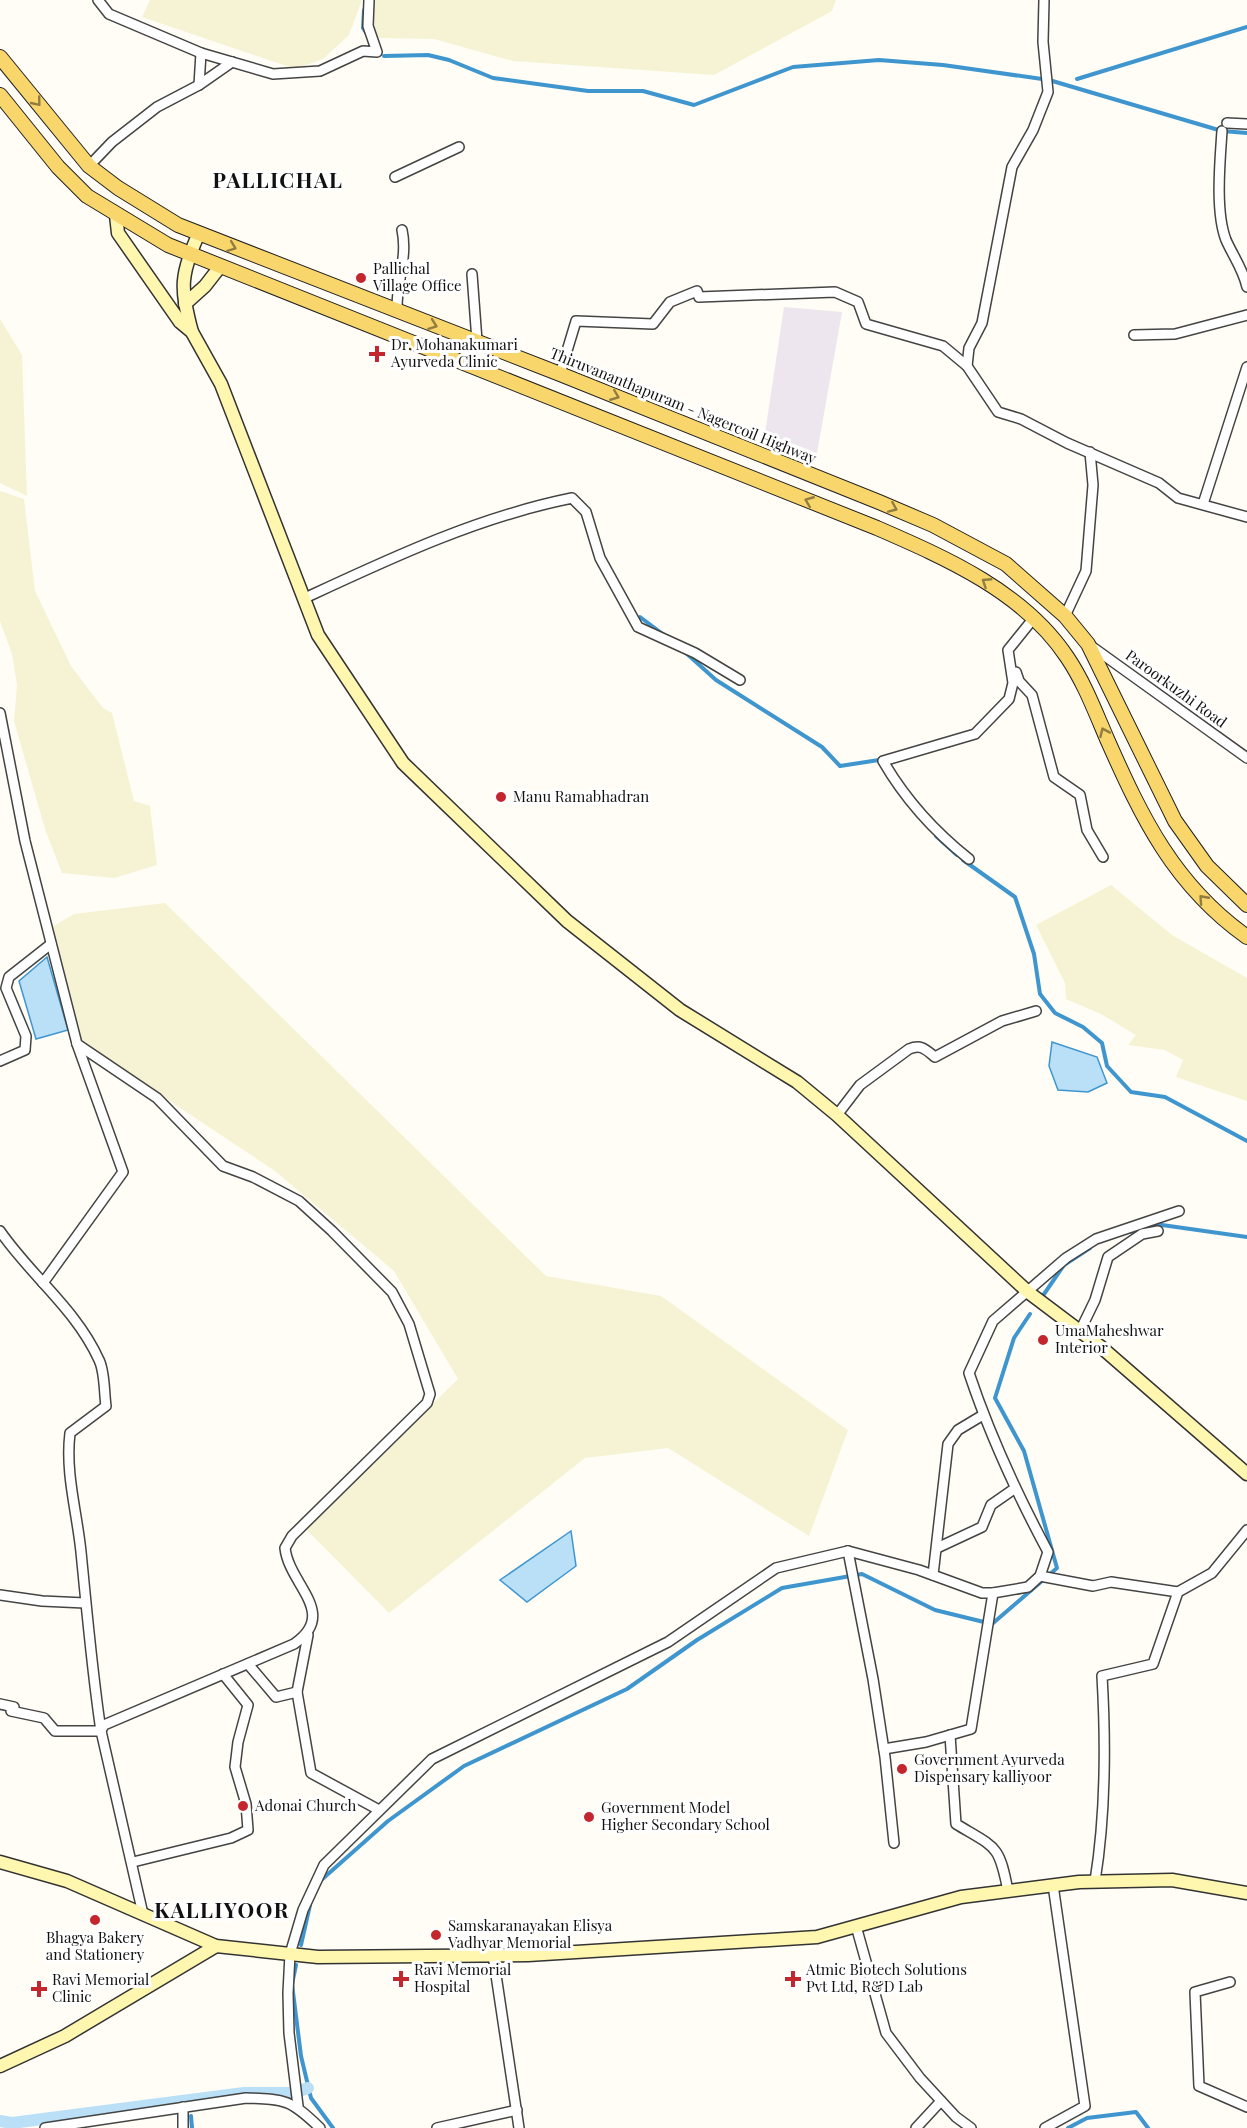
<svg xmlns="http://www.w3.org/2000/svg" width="1247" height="2128" viewBox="0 0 1247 2128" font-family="'Playfair Display',serif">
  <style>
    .industrial { fill: #eee6ef }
    .farmland { fill: #f6f3d4 }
    .water { fill: #b9e0f7; stroke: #3f96cf; stroke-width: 1.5 }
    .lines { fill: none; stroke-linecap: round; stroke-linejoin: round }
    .stream { stroke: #3f96cf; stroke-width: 4 }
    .canal { stroke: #b9e0f7; stroke-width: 12 }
    .street-casing { stroke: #444; stroke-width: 12 }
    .secondary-casing { stroke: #333; stroke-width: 15 }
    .primary-casing { stroke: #222; stroke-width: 16 }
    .street { stroke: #fff; stroke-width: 9 }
    .secondary { stroke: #fff6b0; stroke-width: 12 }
    .primary { stroke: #f9d66b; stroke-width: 14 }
    .oneway { stroke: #917d42 }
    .poi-dot { fill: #c4262e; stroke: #fff; stroke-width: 2 }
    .labels { text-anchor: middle; stroke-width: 6; stroke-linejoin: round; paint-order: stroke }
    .poi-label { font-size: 15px; fill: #111; stroke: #fff; text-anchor: start }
    .street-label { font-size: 15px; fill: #111; stroke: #fff }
    .district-label { font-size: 21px; font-weight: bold; letter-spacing: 1.5px; fill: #111; stroke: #fff }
  </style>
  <rect width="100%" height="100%" fill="#fffdf5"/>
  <path class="industrial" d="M784,307L842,312L817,453L765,433Z"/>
  <g class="farmland">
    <path d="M150,0H362L349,35L323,59L295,69L142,17Z"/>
    <path d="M372,0H836L832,11L714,75L513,61L434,39L379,38L371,27Z"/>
    <path d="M0,319L22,355L27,496L0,483Z"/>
    <path d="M0,491L24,499L35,591L71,666L103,708L112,713L134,801L150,806L157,865L114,878L62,873L45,829L14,721L17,685L12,654L0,621Z"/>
    <path d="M1111,885L1172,935L1247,978V1101L1176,1077L1183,1060L1165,1050L1128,1045L1136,1035L1101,1014L1066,999L1065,983L1036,925Z"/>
    <path d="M165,903L546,1276L661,1296L848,1430L809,1536L668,1448L585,1458L389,1613L306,1529L458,1379L394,1271L275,1171L81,1042L52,927L74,914Z"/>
  </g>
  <g class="water">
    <path d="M47,957L68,1030L36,1039L19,981Z"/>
    <path d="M1052,1042L1097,1057L1107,1083L1088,1092L1058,1090L1049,1066Z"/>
    <path d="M571,1531L576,1566L527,1602L500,1580Z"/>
  </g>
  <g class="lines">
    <g class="stream">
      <path d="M364,10L363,28L367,34"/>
      <path d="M384,56L428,55L449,60L493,78L588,91H643L694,105L793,67L879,60L943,65L1049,80L1222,131L1247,133"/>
      <path d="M1077,79L1247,27"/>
      <path d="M640,617L664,635"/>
      <path d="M686,653L716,680L822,747L840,766L879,760L881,763"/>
      <path d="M936,836L957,855"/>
      <path d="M963,860L1015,897L1034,954L1040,994L1055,1013L1083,1027L1102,1043L1107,1066L1131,1092L1165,1097L1247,1141"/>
      <path d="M1129,1232L1162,1225L1247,1237"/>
      <path d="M1042,1297L1064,1265L1090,1248"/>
      <path d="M319,1882L388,1821L464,1766L627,1689L697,1640L782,1588L862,1574L935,1610L992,1624L1057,1568L1024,1451L995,1398L1014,1338L1030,1314"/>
      <path d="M301,1945L310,1905"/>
      <path d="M296,1965L292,1984L301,2056L311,2098L333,2128"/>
      <path d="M189,2099V2100"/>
      <path d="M191,2116L192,2128"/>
      <path d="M1068,2128L1087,2118L1136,2112L1148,2128"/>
    </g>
    <g class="canal">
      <path d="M302,2090L308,2088"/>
      <path d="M0,2121L12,2123L244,2093H291"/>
    </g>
    <defs>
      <g id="street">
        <path d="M98,0L109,14L201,53L273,74L320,71L363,51L377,52L368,26L369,0"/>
        <path d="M199,85L201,53"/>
        <path d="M1227,123L1247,124"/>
        <path d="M1222,131C1220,161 1215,212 1226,240C1233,256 1243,269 1247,287"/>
        <path d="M89,166L112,142L157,107L199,85L232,62"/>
        <path d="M395,177L459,147"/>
        <path d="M472,274L477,341"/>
        <path d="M397,311C396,283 408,257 402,230"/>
        <path d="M1134,335L1175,334L1247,315"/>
        <path d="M967,366L969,348L982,323L1012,167L1033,130L1048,92L1043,42L1044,0"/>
        <path d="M560,374L576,321L653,324L670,302L697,291L699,297L835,292L858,302L866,324L943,346L967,366L998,412L1021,419L1067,443L1159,483L1178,498L1247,517"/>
        <path d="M1203,504L1247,367"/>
        <path d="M305,598C391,558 478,517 572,498L586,512L600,558L638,627L695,653L740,680"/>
        <path d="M1065,616L1086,571L1093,485L1090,452"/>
        <path d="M1091,646L1247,758"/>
        <path d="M1016,672L1019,681L1032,695L1054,777L1080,795L1087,830L1103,857"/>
        <path d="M0,713L25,841L77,1044L157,1098L223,1166L253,1177L299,1201L332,1231L392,1292L409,1324L430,1394L427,1403L292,1536L285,1548C289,1585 339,1613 294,1644L104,1725L101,1731L143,1914"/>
        <path d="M969,859C935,832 905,799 883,761L975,734L1009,699L1013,683L1008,650L1033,619"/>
        <path d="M0,1061L25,1050L26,1036L6,988L9,977L51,944"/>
        <path d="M837,1115L860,1085L909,1049C921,1044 925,1049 935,1057L1002,1021L1036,1011"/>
        <path d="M0,1231C31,1276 76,1309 99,1360C105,1372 104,1392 106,1406L70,1433C65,1473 77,1512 81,1552C87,1612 92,1671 101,1731H55L44,1718L11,1711L14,1707L0,1704"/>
        <path d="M43,1283L123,1172L77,1044"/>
        <path d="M1080,1331L1095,1300L1108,1257L1142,1234L1158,1231"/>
        <path d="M937,1548L982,1527L991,1505L1014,1489"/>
        <path d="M848,1551L873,1679L885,1757L894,1843"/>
        <path d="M933,1575L948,1444L958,1430L983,1415"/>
        <path d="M1040,1576L1093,1586L1111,1582L1178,1592"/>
        <path d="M0,1595L42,1601L85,1603"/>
        <path d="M308,1635L297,1692L311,1773L379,1810"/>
        <path d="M248,1664L276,1697L297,1692"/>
        <path d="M950,1735L956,1824C996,1848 999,1844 1008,1891"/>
        <path d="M884,1749L926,1742L971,1729L993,1593"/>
        <path d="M133,1862L231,1838L248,1830L246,1804L235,1767L238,1742L248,1705L223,1674"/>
        <path d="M1095,1881C1106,1813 1106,1745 1102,1676L1153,1664L1178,1592L1212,1573L1247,1530"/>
        <path d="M856,1926L886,2033L920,2078L956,2117L971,2128"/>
        <path d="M493,1955L519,2128"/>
        <path d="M1230,1982L1195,1992L1199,2086L1247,2107"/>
        <path d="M298,2106L289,2033L288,1993L290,1954L303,1910L324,1865L432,1759L668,1642L776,1568L848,1551L919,1570L982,1593H993L1028,1587L1040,1576L1048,1552C1017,1494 990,1436 969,1373L993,1321L1066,1258L1096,1239L1179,1211"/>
        <path d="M183,2107V2128"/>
        <path d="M45,2128L246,2098C286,2099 291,2100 320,2128"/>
        <path d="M437,2128L517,2110"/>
        <path d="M916,2128L941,2101"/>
        <path d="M1045,2128L1085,2106L1053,1885"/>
      </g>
      <g id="secondary">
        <path d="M116,215L118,233L180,322L192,332L221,384L318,635L403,763L567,921L680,1010L797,1082L837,1115L1028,1292L1101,1347L1247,1474"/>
        <path d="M185,304L205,286L219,268"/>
        <path d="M192,332C180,288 180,275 199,233"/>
        <path d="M0,1862L67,1881L216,1946L318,1957L528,1955L817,1937L961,1897L1079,1882L1172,1880L1247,1893"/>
        <path d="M0,2066L65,2036L216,1946"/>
      </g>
      <g id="primary">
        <path d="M0,57L89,166L118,188L178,225L560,374L879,502L933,525L1006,564L1065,616L1088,644L1175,821L1207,866L1247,905"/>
        <path d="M0,95L58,167L87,196L168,245L877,528C946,558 1024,592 1067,657C1084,682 1095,711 1107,739C1142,818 1174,885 1247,937"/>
      </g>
    </defs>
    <use href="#street" class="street-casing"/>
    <use href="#secondary" class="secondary-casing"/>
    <use href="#primary" class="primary-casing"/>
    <use href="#street" class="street"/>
    <use href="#secondary" class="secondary"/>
    <use href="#primary" class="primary"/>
  </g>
  <defs><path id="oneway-chevron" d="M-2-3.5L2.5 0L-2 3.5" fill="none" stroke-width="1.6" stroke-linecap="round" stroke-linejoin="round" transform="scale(1.5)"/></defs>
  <g class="oneway">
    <use href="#oneway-chevron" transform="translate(37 102) rotate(51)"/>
    <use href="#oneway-chevron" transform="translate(232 247) rotate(21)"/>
    <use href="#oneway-chevron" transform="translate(433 325) rotate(20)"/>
    <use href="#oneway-chevron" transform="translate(615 396) rotate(22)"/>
    <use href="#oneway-chevron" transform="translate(809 501) rotate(-158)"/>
    <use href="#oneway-chevron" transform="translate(893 508) rotate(23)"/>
    <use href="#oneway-chevron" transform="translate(986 582) rotate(-147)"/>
    <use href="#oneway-chevron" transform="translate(1104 732) rotate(-114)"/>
    <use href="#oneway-chevron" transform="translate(1203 899) rotate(-132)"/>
  </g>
  <g class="poi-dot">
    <circle cx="361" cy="278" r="6"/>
    <path d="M374 345h6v6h6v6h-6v6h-6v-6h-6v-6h6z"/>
    <circle cx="501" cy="797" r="6"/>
    <circle cx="1043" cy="1340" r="6"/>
    <circle cx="902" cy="1769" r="6"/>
    <circle cx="243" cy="1806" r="6"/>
    <circle cx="589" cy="1817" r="6"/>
    <circle cx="95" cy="1920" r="6"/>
    <circle cx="436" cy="1935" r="6"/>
    <path d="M398 1970h6v6h6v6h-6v6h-6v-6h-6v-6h6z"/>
    <path d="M790 1970h6v6h6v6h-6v6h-6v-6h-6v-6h6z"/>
    <path d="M36 1980h6v6h6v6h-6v6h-6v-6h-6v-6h6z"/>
  </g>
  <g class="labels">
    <g class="poi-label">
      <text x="373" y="274">Pallichal<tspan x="373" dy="17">Village Office</tspan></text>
      <text x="391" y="350">Dr. Mohanakumari<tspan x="391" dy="17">Ayurveda Clinic</tspan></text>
      <text x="513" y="802">Manu Ramabhadran</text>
      <text x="1055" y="1336">UmaMaheshwar<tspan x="1055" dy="17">Interior</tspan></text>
      <text x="914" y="1765">Government Ayurveda<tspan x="914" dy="17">Dispensary kalliyoor</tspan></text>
      <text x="255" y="1811">Adonai Church</text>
      <text x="601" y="1813">Government Model<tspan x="601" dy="17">Higher Secondary School</tspan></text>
      <text x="448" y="1931">Samskaranayakan Elisya<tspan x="448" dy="17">Vadhyar Memorial</tspan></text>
      <text x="95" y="1943" text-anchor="middle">Bhagya Bakery<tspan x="95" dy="17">and Stationery</tspan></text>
      <text x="414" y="1975">Ravi Memorial<tspan x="414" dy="17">Hospital</tspan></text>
      <text x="806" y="1975">Atmic Biotech Solutions<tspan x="806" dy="17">Pvt Ltd, R&amp;D Lab</tspan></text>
      <text x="52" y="1985">Ravi Memorial<tspan x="52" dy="17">Clinic</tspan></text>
    </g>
    <g class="street-label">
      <text transform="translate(683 406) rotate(22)" y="5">Thiruvananthapuram - Nagercoil Highway</text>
      <text transform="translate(1176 689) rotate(36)" y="5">Paroorkuzhi Road</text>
    </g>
    <g class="district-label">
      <text x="278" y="188">PALLICHAL</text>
      <text x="222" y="1918">KALLIYOOR</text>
    </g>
  </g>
</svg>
